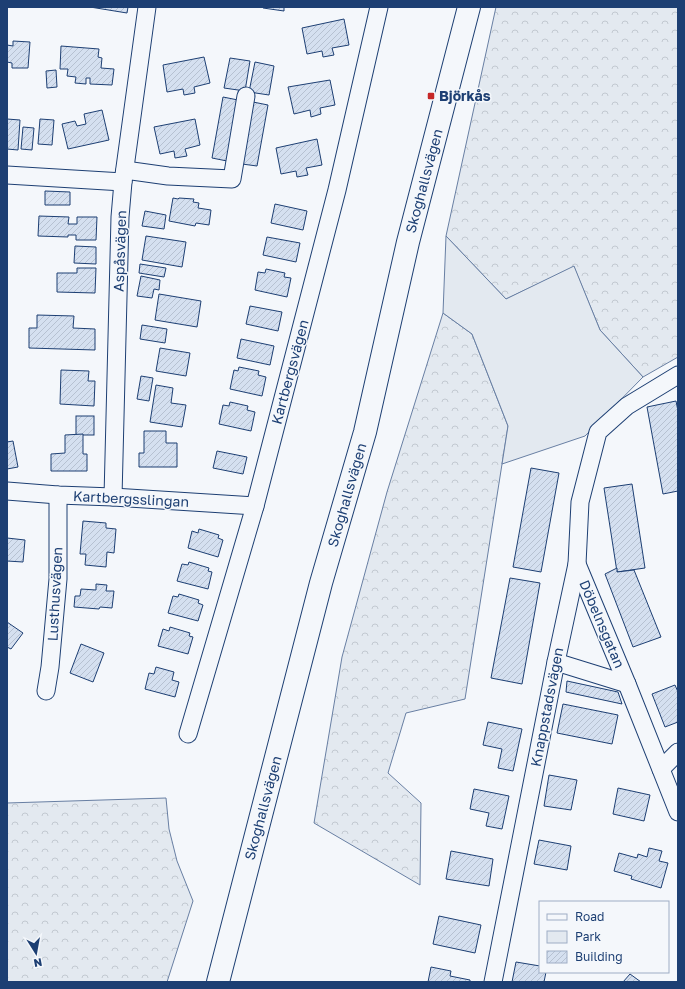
<svg xmlns="http://www.w3.org/2000/svg" width="685" height="989" viewBox="0 0 685 989" font-family="'Golos Text',sans-serif">
  <style>
    .forest { fill: url(#forest-crowns); stroke: #687fa3 }
    .park { fill: #e3e9f0; stroke: #687fa3 }
    .building { fill: url(#building-hatch); stroke: #1d3f73 }
    .lines { fill: none; stroke-linecap: round; stroke-linejoin: round }
    .minor-casing { stroke: #1d3f73; stroke-width: 19 }
    .major-casing { stroke: #1d3f73; stroke-width: 24 }
    .minor { stroke: #f4f7fb; stroke-width: 17 }
    .major { stroke: #f4f7fb; stroke-width: 22 }
    .poi-dot { fill: #c62828; stroke: #f4f7fb; stroke-width: 1.5 }
    .labels { text-anchor: middle; stroke-width: 3; stroke-linejoin: round; paint-order: stroke }
    .poi-label { font-size: 14px; font-weight: bold; fill: #1d3f73; stroke: #f4f7fb; text-anchor: start }
    .street-label { font-size: 14px; fill: #1d3f73; stroke: #f4f7fb }
  </style>
  <defs>
    <pattern id="forest-crowns" width="20" height="18" patternUnits="userSpaceOnUse"><rect width="20" height="18" fill="#e3e9f0"/><path d="M2 6a3 3 0 1 1 6 0M12 15a3 3 0 1 1 6 0" fill="none" stroke="#c2c9d1"/></pattern>
    <pattern id="building-hatch" width="6" height="6" patternUnits="userSpaceOnUse"><rect width="6" height="6" fill="#d5e0f0"/><path d="M-1 1l2-2M0 6l6-6M5 7l2-2" fill="none" stroke="#b6c1d1"/></pattern>
  </defs>
  <rect width="100%" height="100%" fill="#f4f7fb"/>
  <g class="forest">
    <path d="M496,7H678V357L643,377L600,330L574,267L506,299L446,236Z"/>
    <path d="M443,313L472,334L508,426L465,699L406,713L388,773L421,803L420,885L314,823L342,657L387,492Z"/>
    <path d="M166,798L169,829L177,861L193,901L167,982H7V803Z"/>
  </g>
  <path class="park" d="M446,236L506,299L574,266L600,330L643,377L585,436L502,464L508,426L472,334L443,313Z"/>
  <g class="building">
    <path d="M90,7H128L127,13Z"/>
    <path d="M263,7H284V11L263,8Z"/>
    <path d="M344,19L349,45L332,48L334,55L323,57L322,51L307,54L302,28Z"/>
    <path d="M13,41L30,42L28,68H12V63L7,62V45L13,46Z"/>
    <path d="M61,46L99,49L98,57L102,58L101,68L114,69L112,85L90,84V78H86V84L75,83L76,77L67,76L68,69H60Z"/>
    <path d="M204,57L210,83L194,87L195,93L184,95L183,89L167,92L163,65Z"/>
    <path d="M230,58L250,61L245,91L224,88Z"/>
    <path d="M255,62L274,66L269,95L249,92Z"/>
    <path d="M56,70L57,87L47,88L46,71Z"/>
    <path d="M330,80L335,105L320,108L321,114L311,117L310,110L294,114L288,87Z"/>
    <path d="M223,97L238,100L227,161L212,158Z"/>
    <path d="M253,102L268,105L257,166L242,164Z"/>
    <path d="M102,110L109,140L68,149L62,124L75,121L77,126L86,124L84,114Z"/>
    <path d="M7,119L20,120L18,150L7,149Z"/>
    <path d="M40,119L54,120L52,145L38,144Z"/>
    <path d="M195,119L200,145L185,149L187,156L175,158L174,151L160,154L154,127Z"/>
    <path d="M23,127L34,128L32,150L21,149Z"/>
    <path d="M317,139L322,165L306,168L308,175L297,177L296,171L281,174L276,148Z"/>
    <path d="M45,191L70,192V205H45Z"/>
    <path d="M173,198L178,199L179,198L194,199L193,202L199,203L198,208L211,210L209,225L196,223L195,226L169,221Z"/>
    <path d="M275,204L307,211L303,230L271,223Z"/>
    <path d="M145,211L166,215L164,229L142,226Z"/>
    <path d="M39,216L69,217L68,224H77V217H97L96,240H76V235H68V237L38,236Z"/>
    <path d="M146,236L186,242L182,267L142,260Z"/>
    <path d="M267,237L300,243L296,262L263,255Z"/>
    <path d="M75,246L96,247V264L74,263Z"/>
    <path d="M140,264L166,268L164,277L139,273Z"/>
    <path d="M77,268H96L95,293L57,292V273H77Z"/>
    <path d="M266,269L285,273L284,277L291,278L287,297L255,290L258,272L265,273Z"/>
    <path d="M141,276L160,280L159,290L154,289L152,298L137,296Z"/>
    <path d="M159,294L201,301L197,327L155,320Z"/>
    <path d="M250,306L282,312L278,331L246,324Z"/>
    <path d="M37,315L74,316L73,328L95,329V350L29,348V328H37Z"/>
    <path d="M142,325L167,329L165,343L140,339Z"/>
    <path d="M241,339L274,346L270,365L237,358Z"/>
    <path d="M160,348L190,353L186,376L156,371Z"/>
    <path d="M239,367L259,371L258,375L266,377L262,396L230,389L234,370L238,371Z"/>
    <path d="M61,370L89,371L88,381H95L94,406L60,404Z"/>
    <path d="M141,376L153,378L149,401L137,399Z"/>
    <path d="M156,385L173,388L171,403L186,405L182,427L150,422Z"/>
    <path d="M676,401L678,411V491L663,494L647,407Z"/>
    <path d="M230,402L248,406L247,410L255,412L251,431L219,424L223,405L229,406Z"/>
    <rect x="76" y="416" width="18" height="19"/>
    <path d="M144,431H166V443H177V467H139V453H144Z"/>
    <path d="M83,434V454H87V471H51V454L65,453V435Z"/>
    <path d="M13,441L18,467L7,469V442Z"/>
    <path d="M217,451L247,457L243,474L213,468Z"/>
    <path d="M531,468L559,473L541,572L513,567Z"/>
    <path d="M632,484L645,568L617,572L604,488Z"/>
    <path d="M83,521L106,523V528L116,529L114,553L107,552L106,567L85,565L86,554H80Z"/>
    <path d="M199,529L219,535L218,538L223,540L218,557L188,548L192,531L198,533Z"/>
    <path d="M7,538L25,540L23,562L7,561Z"/>
    <path d="M189,562L209,568L208,571L212,572L208,589L177,581L182,564L188,565Z"/>
    <path d="M617,568V572L634,570L661,637L633,647L605,574Z"/>
    <path d="M510,578L540,583L522,684L491,678Z"/>
    <path d="M96,584L107,585L106,591H114L112,608L100,607L99,609L74,607L75,596H80L81,589L96,590Z"/>
    <path d="M179,594L199,600L198,603L203,605L198,621L168,613L173,596L178,597Z"/>
    <path d="M7,622L23,633L11,649L7,647Z"/>
    <path d="M170,627L190,633L189,636L193,637L188,654L158,646L163,629L169,631Z"/>
    <path d="M81,644L104,653L93,682L70,673Z"/>
    <path d="M156,667L174,672L172,680L179,682L175,697L145,689L149,673L154,674Z"/>
    <path d="M567,681L618,692L622,704L566,692Z"/>
    <path d="M675,685L678,692V722L665,727L652,694Z"/>
    <path d="M563,704L618,715L612,744L557,733Z"/>
    <path d="M488,722L522,729L513,771L498,768L502,749L483,745Z"/>
    <path d="M549,775L577,780L571,810L544,806Z"/>
    <path d="M618,788L650,795L644,821L613,814Z"/>
    <path d="M474,789L509,796L502,829L486,826L489,813L470,809Z"/>
    <path d="M539,840L571,846L567,870L534,864Z"/>
    <path d="M649,848L662,851L659,861L668,863L661,888L631,879L632,876L614,871L619,853L637,858L638,854L647,857Z"/>
    <path d="M451,851L493,859L489,886L446,879Z"/>
    <path d="M439,916L481,925L475,953L433,944Z"/>
    <path d="M516,962L540,966V972H546L544,982H512Z"/>
    <path d="M431,967L451,971L450,976L470,980V982H428Z"/>
    <path d="M630,974L641,982H623Z"/>
  </g>
  <g class="lines">
    <defs>
      <g id="minor">
        <path d="M125,170L168,176L232,179L246,96"/>
        <path d="M7,175L123,182"/>
        <path d="M7,491L58,495L113,497L255,506"/>
        <path d="M113,497L120,217L123,182L147,7"/>
        <path d="M577,564L627,684L678,812"/>
        <path d="M556,662L627,684"/>
        <path d="M46,691L50,667L58,579V495"/>
        <path d="M188,734L255,506L337,190L379,7"/>
        <path d="M661,769L678,752"/>
        <path d="M493,982L556,662L577,564L580,502L598,432L627,406L678,375"/>
      </g>
      <path id="major" d="M218,982L321,583L365,432L408,242L469,7"/>
    </defs>
    <use href="#minor" class="minor-casing"/>
    <use href="#major" class="major-casing"/>
    <use href="#minor" class="minor"/>
    <use href="#major" class="major"/>
  </g>
  <rect class="poi-dot" x="427" y="92" width="8" height="8" rx="2"/>
  <g class="labels">
    <g class="poi-label">
      <text x="439" y="101">Björkås</text>
    </g>
    <g class="street-label">
      <text transform="translate(424 181) rotate(-75)" y="5">Skoghallsvägen</text>
      <text transform="translate(120 251) rotate(-88)" y="5">Aspåsvägen</text>
      <text transform="translate(290 372) rotate(-75)" y="5">Kartbergsvägen</text>
      <text transform="translate(347 495) rotate(-74)" y="5">Skoghallsvägen</text>
      <text transform="translate(131 499) rotate(3)" y="5">Kartbergsslingan</text>
      <text transform="translate(55 594) rotate(-87)" y="5">Lusthusvägen</text>
      <text transform="translate(602 624) rotate(67)" y="5">Döbelnsgatan</text>
      <text transform="translate(547 707) rotate(-79)" y="5">Knappstadsvägen</text>
      <text transform="translate(263 808) rotate(-75)" y="5">Skoghallsvägen</text>
    </g>
  </g>
  <rect width="685" height="989" fill="none" stroke="#1d3f73" stroke-width="16"/>
  <rect x="539" y="901" width="130" height="72" fill="#f4f7fb" stroke="#9eadc5"/>
  <rect x="547" y="914" width="20" height="6" fill="#f4f7fb" stroke="#9eadc5"/>
  <text x="575" y="921" font-size="12" fill="#1d3f73">Road</text>
  <rect x="547" y="931" width="20" height="12" fill="#e3e9f0" stroke="#9eadc5"/>
  <text x="575" y="941" font-size="12" fill="#1d3f73">Park</text>
  <rect x="547" y="951" width="20" height="12" fill="url(#building-hatch)" stroke="#9eadc5"/>
  <text x="575" y="961" font-size="12" fill="#1d3f73">Building</text>
  <g transform="translate(36 953) rotate(169)" stroke="#f4f7fb" stroke-width="3" paint-order="stroke">
  <path d="M0-3L7 15L0 10L-7 15Z" fill="#1d3f73"/>
  <text y="-6" font-size="11" font-weight="bold" text-anchor="middle" fill="#1d3f73">N</text>
  </g>
</svg>
